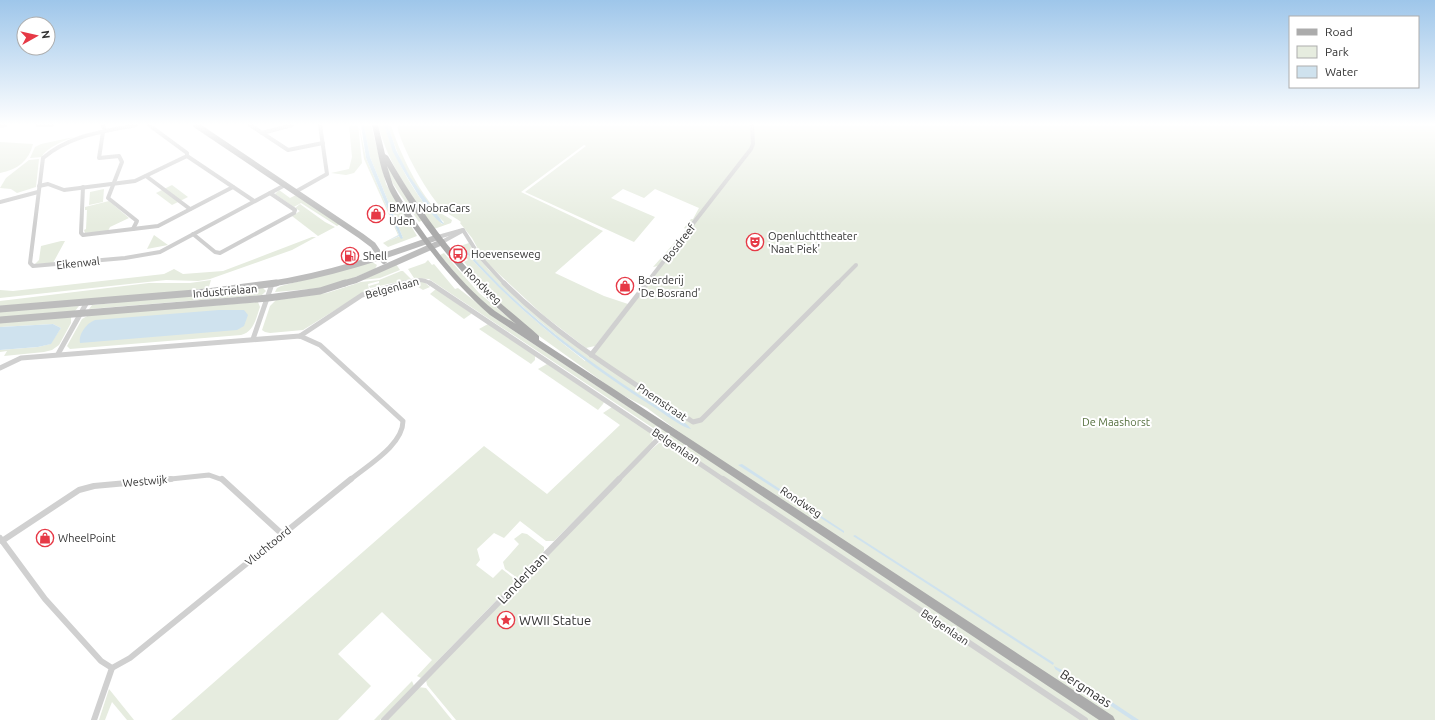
<svg xmlns="http://www.w3.org/2000/svg" width="1435" height="720" viewBox="0 0 1435 720" font-family="Ubuntu,sans-serif">
  <style>
    .green { fill: #e6ecdf; fill-rule: evenodd }
    .water { fill: #cfe2ee }
    .lines { fill: none; stroke-linecap: round; stroke-linejoin: round }
    .street-far2 { stroke: #d0d0d0; stroke-width: 4 }
    .street-far1 { stroke: #d0d0d0; stroke-width: 5 }
    .street { stroke: #d0d0d0; stroke-width: 6 }
    .secondary-far1 { stroke: #bdbdbd; stroke-width: 6 }
    .secondary { stroke: #bdbdbd; stroke-width: 7 }
    .primary { fill: #ababab; fill-rule: evenodd }
    .labels { text-anchor: middle; stroke-width: 4; stroke-linejoin: round; paint-order: stroke }
    .poi-label { font-size: 11px; fill: #333; stroke: #fff; text-anchor: start }
    .street-label { font-size: 11px; fill: #333; stroke: #fff }
    .park-label { font-size: 11px; fill: #56703f; stroke: #fff }
    .near-street-label { font-size: 13px; fill: #333; stroke: #fff }
    .near-poi-label { font-size: 13px; fill: #333; stroke: #fff; text-anchor: start }
  </style>
  <rect width="100%" height="100%" fill="#fff"/>
  <g class="green">
    <path d="M349,125H358L362,163L354,173L346,175L331,173L349,169L352,157Z"/>
    <path d="M359,125L366,158L399,235L388,241L400,236L403,238L370,157L364,125H371L386,184L417,236L388,247L383,243L398,235L364,159Z"/>
    <path d="M378,125H384C396,161 415,197 442,224L444,222C417,197 398,160 388,125H391C398,149 420,196 439,212C443,215 448,217 452,220L451,223L434,229C411,194 389,166 378,125Z"/>
    <path d="M397,125H1435V720H456L427,685L426,680L643,457L659,443L667,444L671,440L429,279L414,278L408,269L425,263L428,260L432,265L434,264L455,289L458,288L505,325L674,437L679,432L647,408L617,392L528,328L498,302L464,262L468,260L457,247L469,243L475,254L489,270L590,355L658,266L653,267L684,232L686,229L684,228L691,219H693L699,208L655,189L644,198L623,189L611,198L655,217L634,242L525,192L586,146L584,145L521,192L603,231L555,273L604,296L628,304L595,346L586,348L543,315L499,274L484,260L472,238L460,223L461,222C456,218 451,216 446,212C430,200 400,145 397,125ZM463,246C499,290 542,324 586,359L585,361C540,326 498,290 461,247Z"/>
    <path d="M74,137C65,140 44,149 42,157L30,158L35,147L41,144Z"/>
    <path d="M0,142L33,144C29,161 17,170 0,173Z"/>
    <path d="M39,159L36,187L17,193L11,189L0,188L6,178L29,160Z"/>
    <path d="M388,165L423,220L419,222L393,184L386,166Z"/>
    <path d="M172,185L188,197L172,205L156,193Z"/>
    <path d="M104,189L103,202L89,205L90,192Z"/>
    <path d="M279,190L290,198L296,195L340,224L337,226L301,203L294,207L275,194Z"/>
    <path d="M109,201L129,218L110,227L108,231L85,233L84,230L86,229L87,210H85V207Z"/>
    <path d="M300,204L325,222L335,227L318,236L292,216L300,211L295,208Z"/>
    <path d="M154,235L168,245L147,249Z"/>
    <path d="M312,237H316L292,250L210,279L198,281L166,280L0,298V290L13,291L164,274L174,269L183,274L223,271Z"/>
    <path d="M61,241H65L53,263L35,264L39,260L41,246Z"/>
    <path d="M444,253L479,293L520,327L516,328L474,295L440,255Z"/>
    <path d="M372,262L377,265L375,269L338,284L322,288L275,292L277,288L281,286Z"/>
    <path d="M396,264L400,270L380,278L363,280Z"/>
    <path d="M401,271H403L411,279L370,288L369,286L379,283V281L368,284L369,289L303,330L270,333L265,332L262,330L270,306L276,300L327,293L361,282L379,280Z"/>
    <path d="M211,280L208,290L0,306V301L149,283H190Z"/>
    <path d="M418,281L424,282L430,287L423,290L415,285L368,298L366,296Z"/>
    <path d="M263,288L266,291L262,295L89,309L92,305L115,303L121,301Z"/>
    <path d="M436,289L471,313V314L464,319L430,294Z"/>
    <path d="M258,302L260,307C256,318 254,332 241,335L70,349L67,346L82,319L89,315Z"/>
    <path d="M79,306L75,311L0,318V310Z"/>
    <path d="M71,317V323L59,345L52,350L44,352L4,356L7,351L0,352V350L38,347L50,344L61,328L53,324L0,327V322Z"/>
    <path d="M488,324L535,356V360L531,364L479,329Z"/>
    <path d="M547,364L604,402L603,404L598,410L538,369Z"/>
    <path d="M612,407L654,434L652,443L554,541H546L520,521L504,538L494,533L477,549L480,560L476,565L493,578L502,569L516,580L421,678L417,676L432,660L382,612L338,654L371,686L338,720H171L484,446L547,494L620,425L603,413Z"/>
    <path d="M522,533L527,534L544,547V551L519,579L505,569L503,562L519,544L514,539Z"/>
    <path d="M412,681L414,686L380,720H374Z"/>
    <path d="M418,687L426,688L452,720H387Z"/>
    <path d="M109,689L134,720H127L112,702L105,720H99Z"/>
  </g>
  <g class="water">
    <path d="M361,125H364L370,157L403,238L401,239L399,236L388,241L399,235L366,158Z"/>
    <path d="M384,125H388L396,150L410,177L444,224C432,222 400,165 393,152C390,143 387,134 384,125Z"/>
    <path d="M463,246C514,306 576,353 641,396C651,403 687,421 691,429C681,427 662,412 652,406C582,361 516,311 461,247Z"/>
    <path d="M219,310H244L248,315L244,326L237,330L80,343C78,334 87,323 95,320Z"/>
    <path d="M53,324L61,328L51,344L38,347L0,350V327Z"/>
    <path d="M742,464L844,531V533L738,465Z"/>
    <path d="M855,535L1054,663L1053,665L853,536Z"/>
    <path d="M1054,666L1068,673L1139,720H1132L1055,669Z"/>
  </g>
  <g class="lines">
    <g class="street-far2">
      <path d="M37,125H52"/>
      <path d="M103,125L104,128"/>
      <path d="M136,125C102,132 70,135 43,158L30,263L33,266L125,258L160,252L285,185"/>
      <path d="M250,125L288,150L323,143"/>
      <path d="M0,126L5,125"/>
      <path d="M103,132L99,158L119,156L122,162L108,198L137,221L133,229"/>
      <path d="M262,133L292,125"/>
      <path d="M187,156L254,201"/>
      <path d="M146,176L190,209"/>
      <path d="M39,186L48,184L64,190L135,181L187,156V153L149,125"/>
      <path d="M83,187L81,233L83,235L158,226L233,187"/>
      <path d="M295,192L327,174L320,125"/>
      <path d="M0,202L38,192"/>
      <path d="M463,230L480,257L505,284"/>
      <path d="M193,234L215,252L220,253L294,213L295,210L270,193"/>
      <path d="M438,237L463,230"/>
      <path d="M442,242L462,231"/>
      <path d="M400,284C412,281 421,277 431,284"/>
      <path d="M646,284L751,149L753,144L752,125"/>
      <path d="M837,284L856,265"/>
    </g>
    <g class="street-far1">
      <path d="M430,283L724,480"/>
      <path d="M504,283C559,338 628,379 693,422L701,420L838,283"/>
      <path d="M300,336L362,295L404,283"/>
      <path d="M253,339L272,284"/>
      <path d="M58,354L87,302"/>
      <path d="M591,355L647,283"/>
      <path d="M0,368L21,358L300,336L320,345L403,421C403,445 368,465 350,480"/>
      <path d="M161,480L209,475L223,480"/>
      <path d="M618,480L661,436"/>
    </g>
    <g class="street">
      <path d="M222,479L282,534"/>
      <path d="M723,479L1085,720"/>
      <path d="M0,538L45,599L101,661L112,668L130,658L351,479"/>
      <path d="M2,541L79,490L94,486L171,479"/>
      <path d="M94,720L112,668"/>
      <path d="M384,720L619,479"/>
    </g>
    <g class="secondary-far1">
      <path d="M196,125L361,236L373,245L384,261"/>
      <path d="M270,284C328,275 383,257 438,237"/>
      <path d="M342,284L356,280L442,242"/>
    </g>
    <g class="secondary">
      <path d="M0,309L207,292L276,283"/>
      <path d="M0,320L268,298L320,291L345,283"/>
    </g>
    <path class="primary" d="M372,125H378L385,154L388,156C417,207 453,256 495,298C509,311 525,323 539,336V340L1113,716L1115,720H1099L490,315C457,286 430,252 405,216C399,206 391,196 387,184C379,166 377,145 372,125ZM387,166C420,225 464,281 516,324C509,320 502,316 495,311C457,281 423,235 398,194L393,185Z"/>
  </g>
  <linearGradient id="sky" x2="0" y2="1"><stop stop-color="#9ec6ea"/><stop offset="0.55" stop-color="#fff"/><stop offset="1" stop-color="#fff" stop-opacity="0"/></linearGradient>
  <rect width="1435" height="226" fill="url(#sky)"/>
  <defs>
    <symbol id="shop-ring" viewBox="-11 -11 22 22"><circle r="9.5" fill="#fff" stroke="#e63946" stroke-width="1.5"/><path d="M-5-2.5h2.3a2.7 3.5 0 0 1 5.4 0H5L5.5 6h-11ZM-1.5-2.5h3a1.5 2.3 0 0 0-3 0Z" fill="#e63946"/></symbol>
    <symbol id="theatre-ring" viewBox="-11 -11 22 22"><circle r="9.5" fill="#fff" stroke="#e63946" stroke-width="1.5"/><path d="M-5-5.5Q0-4 5-5.5V0Q5 5 0 6Q-5 5-5 0ZM-3.3-2.5H-1v1.5H-3.3ZM1-2.5H3.3v1.5H1ZM-2.8 1Q0 5.5 2.8 1Z" fill="#e63946"/></symbol>
    <symbol id="bus-ring" viewBox="-11 -11 22 22"><circle r="9.5" fill="#fff" stroke="#e63946" stroke-width="1.5"/><path d="M-5-6H5V4H4V6H2V4H-2V6H-4V4H-5ZM-3.5-4V0h7V-4ZM-3.5 1.2v1.5H-2V1.2ZM2 1.2v1.5H3.5V1.2Z" fill="#e63946"/></symbol>
    <symbol id="fuel-ring" viewBox="-11 -11 22 22"><circle r="9.5" fill="#fff" stroke="#e63946" stroke-width="1.5"/><path d="M-5.5-6h7V0h2V4h1.3V-2.5L3-4.5l.8-.8L6-3V5H2.5V1h-1V6h-7ZM-4.2-4.7v3.2H.2V-4.7Z" fill="#e63946"/></symbol>
    <symbol id="sight-ring" viewBox="-11 -11 22 22"><circle r="9.5" fill="#fff" stroke="#e63946" stroke-width="1.5"/><path d="M0-6L1.8-2.2L6-1.7L2.9 1.2L3.7 5.4L0 3.3L-3.7 5.4L-2.9 1.2L-6-1.7L-1.8-2.2Z" fill="#e63946"/></symbol>
  </defs>
  <g fill-rule="evenodd">
    <use href="#shop-ring" x="366" y="204" width="20" height="20"/>
    <use href="#theatre-ring" x="745" y="232" width="20" height="20"/>
    <use href="#bus-ring" x="448" y="244" width="20" height="20"/>
    <use href="#fuel-ring" x="340" y="246" width="20" height="20"/>
    <use href="#shop-ring" x="615" y="276" width="20" height="20"/>
    <use href="#shop-ring" x="35" y="528" width="20" height="20"/>
    <use href="#sight-ring" x="496" y="610" width="20" height="20"/>
  </g>
  <g class="labels">
    <g class="poi-label">
      <text x="389" y="212">BMW NobraCars<tspan x="389" dy="13">Uden</tspan></text>
      <text x="768" y="240">Openluchttheater<tspan x="768" dy="13">'Naat Piek'</tspan></text>
      <text x="471" y="258">Hoevenseweg</text>
      <text x="363" y="260">Shell</text>
      <text x="638" y="284">Boerderij<tspan x="638" dy="13">'De Bosrand'</tspan></text>
      <text x="58" y="542">WheelPoint</text>
    </g>
    <g class="street-label">
      <text transform="translate(679 243) rotate(-52)" y="4">Bosdreef</text>
      <text transform="translate(78 263) rotate(-6)" y="4">Eikenwal</text>
      <text transform="translate(483 286) rotate(44)" y="4">Rondweg</text>
      <text transform="translate(392 288) rotate(-15)" y="4">Belgenlaan</text>
      <text transform="translate(225 291) rotate(-5)" y="4">Industrielaan</text>
      <text transform="translate(662 402) rotate(34)" y="4">Pnemstraat</text>
      <text transform="translate(676 446) rotate(34)" y="4">Belgenlaan</text>
      <text transform="translate(145 481) rotate(-5)" y="4">Westwijk</text>
      <text transform="translate(801 502) rotate(33)" y="4">Rondweg</text>
      <text transform="translate(268 546) rotate(-39)" y="4">Vluchtoord</text>
      <text transform="translate(945 627) rotate(34)" y="4">Belgenlaan</text>
    </g>
    <g class="park-label">
      <text x="1116" y="426">De Maashorst</text>
    </g>
    <g class="near-street-label">
      <text transform="translate(522 578) rotate(-46)" y="5">Landerlaan</text>
      <text transform="translate(1086 688) rotate(33)" y="5">Bergmaas</text>
    </g>
    <g class="near-poi-label">
      <text x="519" y="625">WWII Statue</text>
    </g>
  </g>
  <rect x="1289" y="16" width="130" height="72" fill="#ffffff" stroke="#adadad"/>
  <rect x="1297" y="29" width="20" height="6" fill="#ababab" stroke="#adadad"/>
  <text x="1325" y="36" font-size="12" fill="#333333">Road</text>
  <rect x="1297" y="46" width="20" height="12" fill="#e6ecdf" stroke="#adadad"/>
  <text x="1325" y="56" font-size="12" fill="#333333">Park</text>
  <rect x="1297" y="66" width="20" height="12" fill="#cfe2ee" stroke="#adadad"/>
  <text x="1325" y="76" font-size="12" fill="#333333">Water</text>
  <g transform="translate(36 36) rotate(82)"><circle r="19" fill="#ffffff" stroke="#adadad"/>
  <path d="M0-3L7 15L0 10L-7 15Z" fill="#e63946"/>
  <text y="-6" font-size="11" font-weight="bold" text-anchor="middle" fill="#333333">N</text>
  </g>
</svg>
